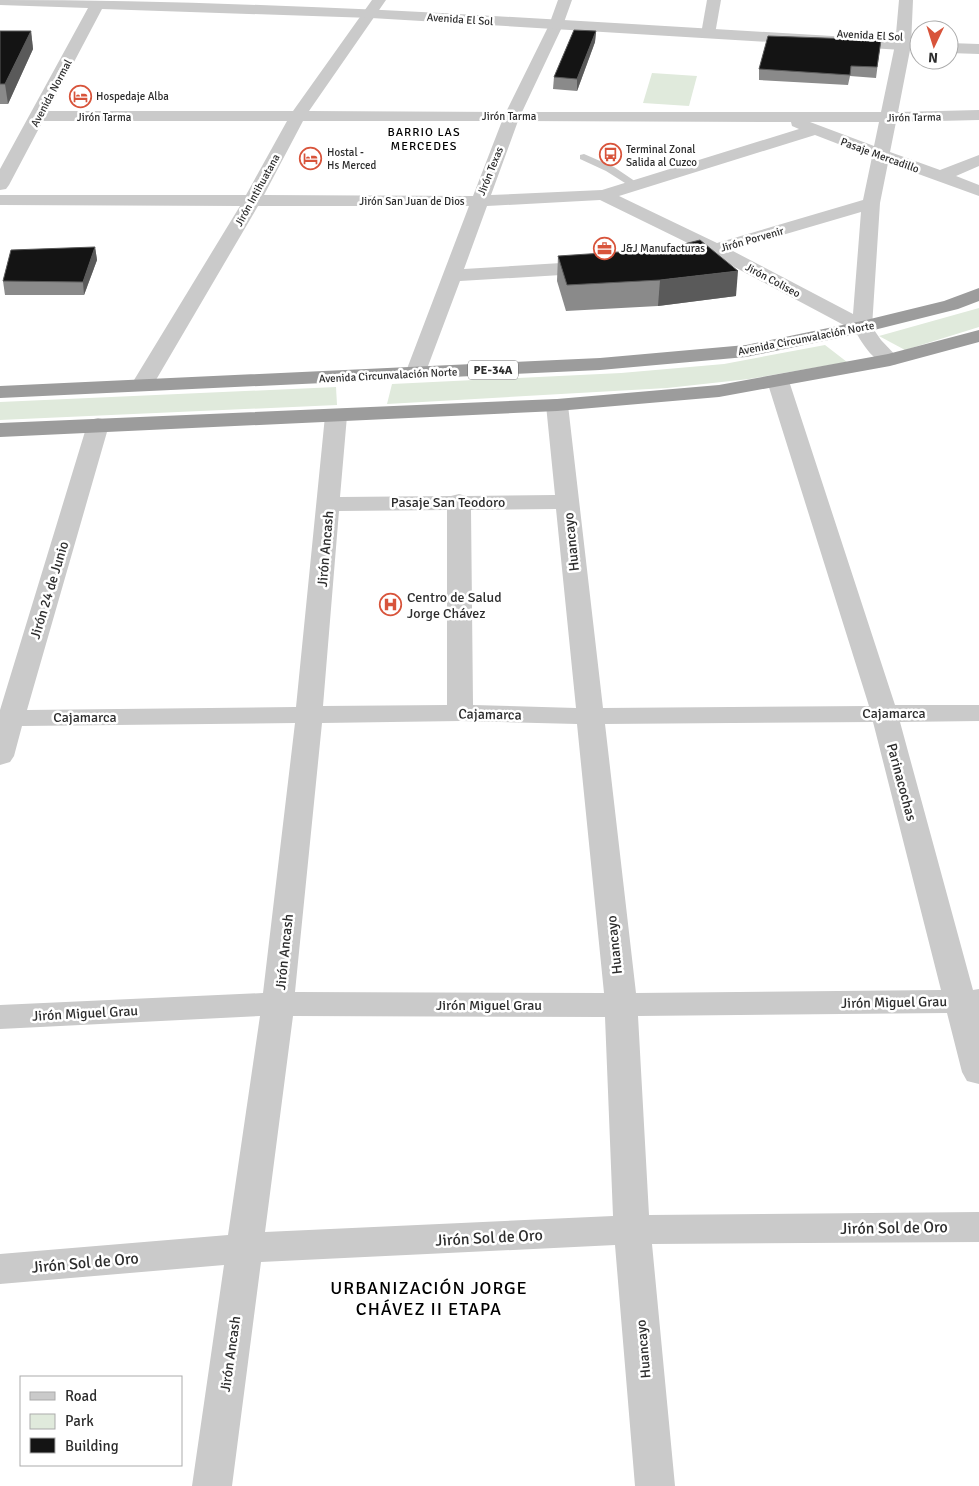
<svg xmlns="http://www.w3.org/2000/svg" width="979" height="1486" viewBox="0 0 979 1486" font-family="Signika,sans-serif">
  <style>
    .green { fill: #e0eadc }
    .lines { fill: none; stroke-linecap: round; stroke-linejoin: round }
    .service { fill: #cacaca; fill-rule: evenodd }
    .minor { fill: #cacaca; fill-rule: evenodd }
    .tertiary { fill: #cacaca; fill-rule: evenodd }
    .trunk { fill: #9c9c9c; fill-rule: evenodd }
    .wall { fill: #8a8a8a }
    .shaded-wall { fill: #5a5a5a }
    .building { fill: #141414; stroke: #5a5a5a }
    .labels { text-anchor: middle; stroke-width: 5; stroke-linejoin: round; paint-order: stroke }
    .far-street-label { font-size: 11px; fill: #2d2d2d; stroke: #fff }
    .far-poi-label { font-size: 11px; fill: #2d2d2d; stroke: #fff; text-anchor: start }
    .far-neighbourhood-label { font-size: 12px; letter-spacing: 1px; fill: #000; stroke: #fff }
    .shield { fill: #fff; stroke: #6c6c6c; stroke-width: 1 }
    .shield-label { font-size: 12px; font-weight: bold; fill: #2d2d2d }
    .street-label { font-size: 14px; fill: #2d2d2d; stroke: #fff }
    .poi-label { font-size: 14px; fill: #2d2d2d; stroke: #fff; text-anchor: start }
    .near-street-label { font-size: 16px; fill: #2d2d2d; stroke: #fff }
    .near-neighbourhood-label { font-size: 18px; letter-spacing: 1px; fill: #000; stroke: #fff }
  </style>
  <rect width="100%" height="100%" fill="#fff"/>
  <g class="green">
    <path d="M652,73L697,76L689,106L643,103Z"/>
    <path d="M979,308V327L905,350L879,336Z"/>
    <path d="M825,345L847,362L749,379L667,388L387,404L392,384L621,373L724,364Z"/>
    <path d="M336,387L337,405L0,420V402Z"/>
  </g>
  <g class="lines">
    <path class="service" d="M584,154L614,167L642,186L637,189L633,188L606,171L580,159V155Z"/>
    <g class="minor">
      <path d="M372,0H386L309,111L506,112L549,25L558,0H572L563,25L522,112H881L895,45L899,0H913L911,45L898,112L979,110V120L896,122L890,152L940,170L979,155V166L956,176L979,185V196L888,163L880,203L872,327L881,340L900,360L897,364C877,369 864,346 855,331L712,255L676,263L669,261L667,257L669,253L696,247L600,200L487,206L464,269L594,261L601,263L604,267L601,271L594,273L460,281L425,374L422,378L415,380L408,378L405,374L469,206H258L153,385L149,389L142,391L135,389L131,385L240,206L0,205V195H246L287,121H39L31,116L39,111H293ZM303,121H502L473,196L264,195ZM518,121L791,122L792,126L799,129L602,190L491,195ZM810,122H879L874,146ZM815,135L872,157L863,200L717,243L619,196ZM861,212L853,314L731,250Z"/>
      <path d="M707,0H721L715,34L708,38L701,34Z"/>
      <path d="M778,375L785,377L789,381L895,705H979V721L900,722L973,990L979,989V1084L967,1081L962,1072L947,1013L638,1016L649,1215L979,1212V1242L652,1244L675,1486H635L615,1245L261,1262L232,1486H192L224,1265L0,1284V1254L228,1235L260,1016L0,1029V1005L263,993L295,723L22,726L14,756L10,762L0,765V710L87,425L90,420L98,418L106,420L109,425L27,710L296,707L325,416L328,411L336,409L344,411L347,416L340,497L451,496L459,494L466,496L555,495L546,405L549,400L557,399L565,400L568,405L603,708L869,706L767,381L771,377ZM556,509L576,708L473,705L471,510ZM447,510V705L323,706L339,511ZM460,721L577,724L604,993L295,992L322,723ZM873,722L941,990L636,993L605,724ZM293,1016L605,1017L613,1216L265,1232Z"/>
    </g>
    <g class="tertiary">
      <path d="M0,0C305,0 613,24 919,41V51L371,18L102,9L9,185L6,189L0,190V169L88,8L0,5Z"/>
      <path d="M949,43L979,44V54L949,53Z"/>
    </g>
    <g class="trunk">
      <path d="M979,288V301L958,309L862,333L746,357L600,370L0,398V386L600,358L746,345L862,321L944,301Z"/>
      <path d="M979,330V342L890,366L719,397L557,411L0,437V423L557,399L719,385L888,354Z"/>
    </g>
  </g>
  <g class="wall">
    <path d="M0,31H31L33,49L8,104H0Z"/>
    <path d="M596,31L595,42L577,91L553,89L554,77Z"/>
    <path d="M881,40L876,78L850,76L848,85L759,80V69Z"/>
    <path d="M95,247L97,260L84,295H5L3,281Z"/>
    <path d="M558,256L736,296L658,306L566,311L557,281Z"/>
  </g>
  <g class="shaded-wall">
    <path d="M31,31L33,49L8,104L5,84Z"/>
    <path d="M596,31L595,42L577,91V79Z"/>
    <path d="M95,247L97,260L84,295L83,282Z"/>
    <path d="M738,271L736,296L658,306L660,280Z"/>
  </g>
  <g class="building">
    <path d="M574,30L596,31L577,79L554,77Z"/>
    <path d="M0,31H31L5,84H0Z"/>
    <path d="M768,36L881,40L877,67L851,66L850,75L759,69Z"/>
    <path d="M700,240L738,271L660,280L567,285L558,256L664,249Z"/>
    <path d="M95,247L83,282L3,281L11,250Z"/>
  </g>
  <defs>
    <symbol id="hotel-ring" viewBox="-11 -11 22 22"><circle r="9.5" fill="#fff" stroke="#d8543b" stroke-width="1.5"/><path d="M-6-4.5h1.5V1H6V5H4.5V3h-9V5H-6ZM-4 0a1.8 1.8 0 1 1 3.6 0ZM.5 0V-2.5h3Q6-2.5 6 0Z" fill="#d8543b"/></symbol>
    <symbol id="bus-ring" viewBox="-11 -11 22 22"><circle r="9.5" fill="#fff" stroke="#d8543b" stroke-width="1.5"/><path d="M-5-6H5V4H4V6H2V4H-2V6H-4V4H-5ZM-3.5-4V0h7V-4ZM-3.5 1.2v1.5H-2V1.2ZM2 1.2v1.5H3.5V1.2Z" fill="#d8543b"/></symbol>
    <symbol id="office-ring" viewBox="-11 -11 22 22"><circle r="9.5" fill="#fff" stroke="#d8543b" stroke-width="1.5"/><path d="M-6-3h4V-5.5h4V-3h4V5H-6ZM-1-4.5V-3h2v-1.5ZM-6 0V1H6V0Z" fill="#d8543b"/></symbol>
    <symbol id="hospital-ring" viewBox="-11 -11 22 22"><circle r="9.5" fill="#fff" stroke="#d8543b" stroke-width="1.5"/><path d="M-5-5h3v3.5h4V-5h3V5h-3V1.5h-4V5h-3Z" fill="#d8543b"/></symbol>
  </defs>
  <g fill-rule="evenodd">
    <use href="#hotel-ring" x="68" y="84" width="25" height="25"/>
    <use href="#bus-ring" x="598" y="142" width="25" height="25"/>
    <use href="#hotel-ring" x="298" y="146" width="25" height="25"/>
    <use href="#office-ring" x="592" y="236" width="25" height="25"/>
    <use href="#hospital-ring" x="378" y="592" width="25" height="25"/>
  </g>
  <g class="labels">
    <g class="far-street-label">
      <text transform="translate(460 19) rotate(4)" y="4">Avenida El Sol</text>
      <text transform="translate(870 35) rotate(3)" y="4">Avenida El Sol</text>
      <text transform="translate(51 93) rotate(-62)" y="4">Avenida Normal</text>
      <text x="509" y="120">Jirón Tarma</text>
      <text x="104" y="121">Jirón Tarma</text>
      <text transform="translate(914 117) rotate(-1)" y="4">Jirón Tarma</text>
      <text transform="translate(880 155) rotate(20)" y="4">Pasaje Mercadillo</text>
      <text transform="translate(490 171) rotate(-68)" y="4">Jirón Texas</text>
      <text transform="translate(257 190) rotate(-61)" y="4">Jirón Intihuatana</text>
      <text x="412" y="205">Jirón San Juan de Dios</text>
      <text transform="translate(752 239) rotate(-16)" y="4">Jirón Porvenir</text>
      <text transform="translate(773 280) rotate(28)" y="4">Jirón Coliseo</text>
      <text transform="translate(806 338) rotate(-11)" y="4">Avenida Circunvalación Norte</text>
      <text transform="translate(388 375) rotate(-3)" y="4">Avenida Circunvalación Norte</text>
    </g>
    <g class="far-poi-label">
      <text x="96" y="100">Hospedaje Alba</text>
      <text x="626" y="153">Terminal Zonal<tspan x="626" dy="13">Salida al Cuzco</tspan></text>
      <text x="327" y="156">Hostal -<tspan x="327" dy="13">Hs Merced</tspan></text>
      <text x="621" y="252">J&amp;J Manufacturas</text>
    </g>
    <g class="far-neighbourhood-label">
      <text x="424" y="136">BARRIO LAS<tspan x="424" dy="14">MERCEDES</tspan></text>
    </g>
    <rect class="shield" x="468" y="360.5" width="50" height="19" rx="4"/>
    <g class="shield-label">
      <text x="493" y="374">PE-34A</text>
    </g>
    <g class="street-label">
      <text x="448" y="507">Pasaje San Teodoro</text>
      <text transform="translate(571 542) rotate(-96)" y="5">Huancayo</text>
      <text transform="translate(325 549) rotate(-85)" y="5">Jirón Ancash</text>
      <text transform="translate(49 590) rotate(-73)" y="5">Jirón 24 de Junio</text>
      <text x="894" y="718">Cajamarca</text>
      <text transform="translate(490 714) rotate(1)" y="5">Cajamarca</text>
      <text x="85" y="722">Cajamarca</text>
      <text transform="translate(902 782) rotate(75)" y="5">Parinacochas</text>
      <text transform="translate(614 945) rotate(-96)" y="5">Huancayo</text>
      <text transform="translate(284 952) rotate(-84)" y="5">Jirón Ancash</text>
      <text transform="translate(894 1002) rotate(-1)" y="5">Jirón Miguel Grau</text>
      <text x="489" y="1010">Jirón Miguel Grau</text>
      <text transform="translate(85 1013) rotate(-3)" y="5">Jirón Miguel Grau</text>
      <text transform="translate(643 1349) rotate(-95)" y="5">Huancayo</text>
      <text transform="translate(230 1354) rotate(-82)" y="5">Jirón Ancash</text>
    </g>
    <g class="poi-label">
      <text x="407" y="602">Centro de Salud<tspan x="407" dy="16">Jorge Chávez</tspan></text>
    </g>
    <g class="near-street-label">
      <text transform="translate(894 1227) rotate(-1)" y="6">Jirón Sol de Oro</text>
      <text transform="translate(489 1237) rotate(-3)" y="6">Jirón Sol de Oro</text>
      <text transform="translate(85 1262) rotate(-5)" y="6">Jirón Sol de Oro</text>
    </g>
    <g class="near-neighbourhood-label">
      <text x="429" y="1294">URBANIZACIÓN JORGE<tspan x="429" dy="21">CHÁVEZ II ETAPA</tspan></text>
    </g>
  </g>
  <rect x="20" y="1376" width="162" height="90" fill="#ffffff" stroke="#ababab"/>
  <rect x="30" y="1392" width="25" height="8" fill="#cacaca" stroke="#ababab"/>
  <text x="65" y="1401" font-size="15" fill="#2d2d2d">Road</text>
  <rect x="30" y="1414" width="25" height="15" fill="#e0eadc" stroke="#ababab"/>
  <text x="65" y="1426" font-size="15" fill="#2d2d2d">Park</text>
  <rect x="30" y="1438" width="25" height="15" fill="#141414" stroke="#ababab"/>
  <text x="65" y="1451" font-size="15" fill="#2d2d2d">Building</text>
  <g transform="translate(934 45) rotate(184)"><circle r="24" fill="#ffffff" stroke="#ababab"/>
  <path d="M0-4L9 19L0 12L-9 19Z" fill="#d8543b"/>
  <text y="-8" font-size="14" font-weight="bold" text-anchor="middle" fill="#2d2d2d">N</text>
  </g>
</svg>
